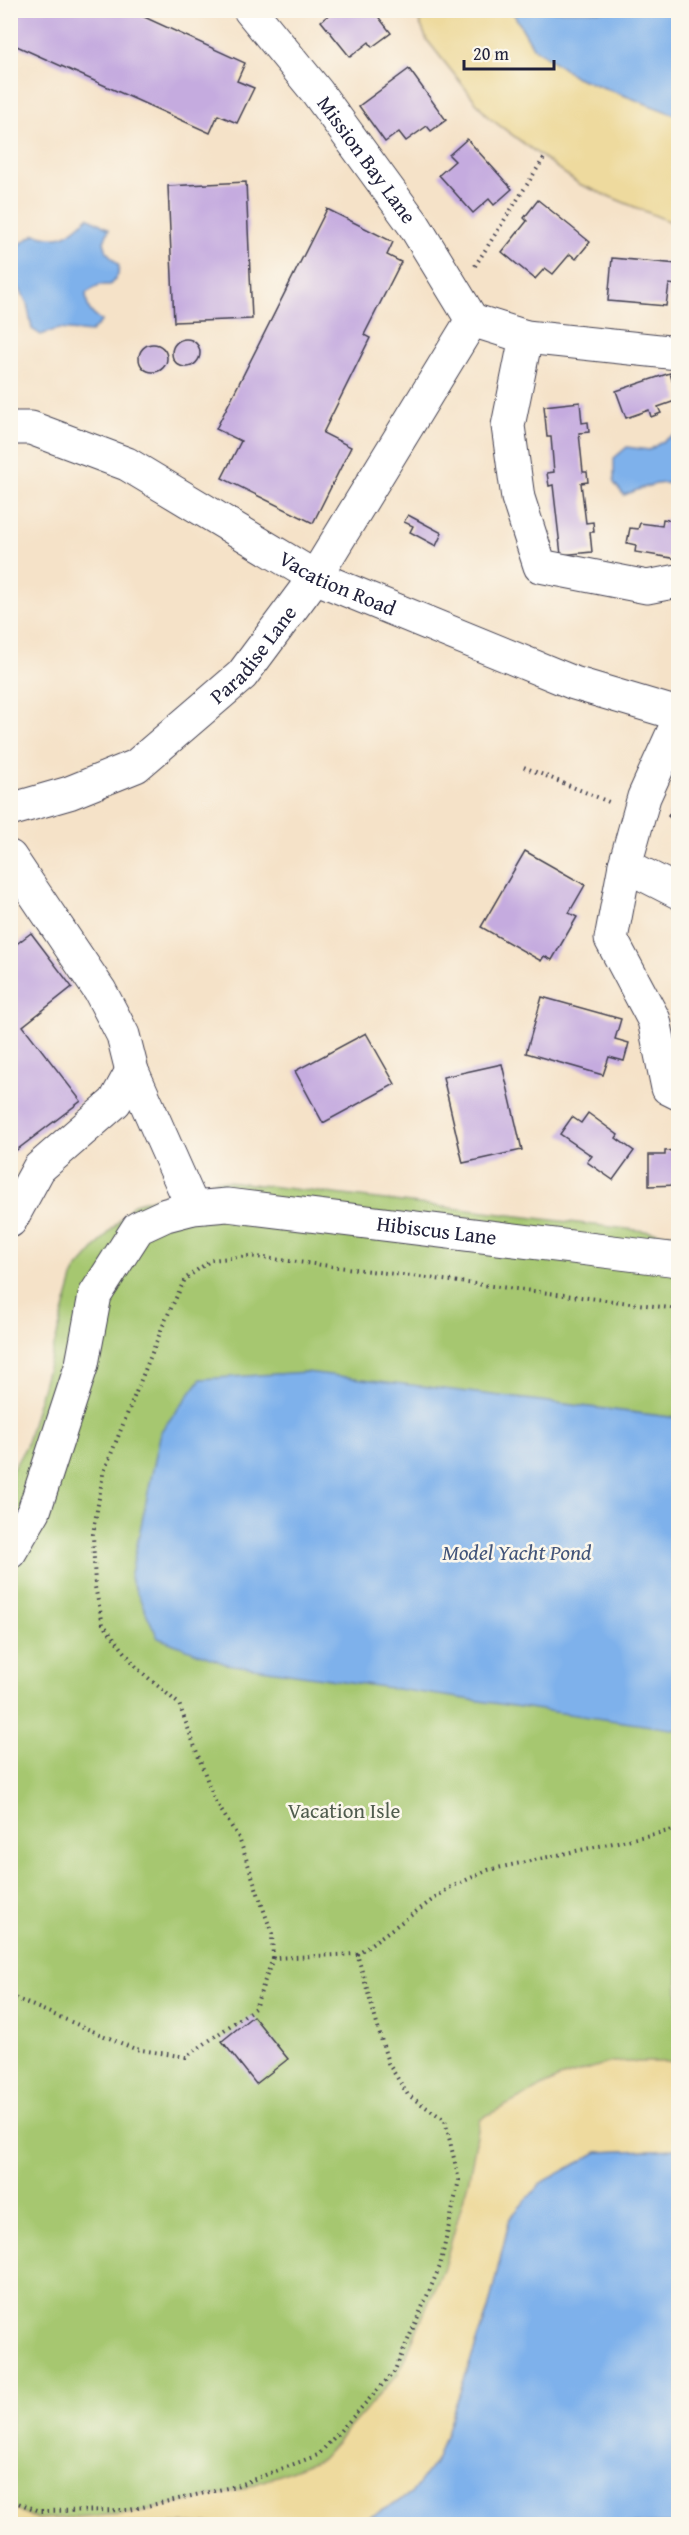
<svg xmlns="http://www.w3.org/2000/svg" width="689" height="2535" viewBox="0 0 689 2535" font-family="'Gentium Book Plus',serif">
  <style>
    .green { fill: #a6c770; stroke: #647456; stroke-width: 1.5 }
    .sand { fill: #eeda9e; stroke: #887e6c; stroke-width: 1.5 }
    .water { fill: #7eb1eb; stroke: #506a93; stroke-width: 1.5 }
    .building { fill: #c5abdf }
    .lines { fill: none; stroke-linecap: round; stroke-linejoin: round }
    .minor-casing { stroke: #423f50; stroke-width: 35 }
    .path { stroke: #423f50; stroke-width: 4; stroke-dasharray: 1.5 4.5; stroke-linecap: butt }
    .minor { stroke: #fff; stroke-width: 33 }
    .labels { text-anchor: middle; stroke-width: 5; stroke-linejoin: round; paint-order: stroke }
    .street-label { font-size: 21px; fill: #22223b; stroke: #fbf7ec }
    .park-label { font-size: 21px; fill: #505c4e; stroke: #fbf7ec }
    .water-label { font-size: 22px; font-style: italic; fill: #425479; stroke: #fbf7ec }
  </style>
  <rect width="100%" height="100%" fill="#fbf7ec"/>
  <filter id="ink" filterUnits="userSpaceOnUse"><feTurbulence type="fractalNoise" baseFrequency=".0167" numOctaves="2"/><feDisplacementMap in="SourceGraphic" scale="12" xChannelSelector="R" yChannelSelector="G"/><feConvolveMatrix kernelMatrix="1 2 1 2 8 2 1 2 1" color-interpolation-filters="sRGB"/></filter>
  <filter id="wash" filterUnits="userSpaceOnUse"><feTurbulence type="fractalNoise" baseFrequency=".008" numOctaves="4" result="noise"/><feDisplacementMap in="SourceGraphic" scale="24" xChannelSelector="R" yChannelSelector="G"/><feGaussianBlur stdDeviation="1.35" result="paint"/><feColorMatrix in="noise" values="0 0 0 0 0 0 0 0 0 0 0 0 0 0 0 0 0 1.4 0 .05"/><feComposite in="paint" operator="in"/></filter>
  <g filter="url(#wash)">
    <rect width="100%" height="100%" fill="#f5e2c8"/>
    <path class="green" d="M218,1180L678,1235V2149L598,2152L541,2183L510,2218L488,2310L411,2494L11,2524L10,1474L26,1446L75,1271L134,1204Z"/>
    <g class="sand">
      <path d="M415,11H512L533,47L576,77L678,116V225L579,184L488,117L427,40Z"/>
      <path d="M611,2062H678V2149L598,2152L510,2218L488,2310L437,2459L411,2494L358,2524H11L10,2508L38,2519L129,2514L237,2491L321,2459L398,2374L444,2267L469,2179L480,2119L557,2079Z"/>
    </g>
    <g class="water">
      <path d="M512,11H678V116L576,77L533,47Z"/>
      <path d="M88,217L109,229L104,242L107,252L119,266L118,275L110,285H99L86,293C87,308 89,313 102,321L91,332L58,329L41,335L32,329L27,303L11,272V250L35,234C61,242 70,235 88,217Z"/>
      <path d="M673,435H678V487C663,477 641,489 624,495L614,483V458L627,447L649,450Z"/>
      <path d="M306,1372L678,1418V1730L226,1664L158,1638L130,1578L161,1431L201,1379Z"/>
      <path d="M678,2149V2524H358L411,2494L437,2459L488,2310L510,2218L541,2183L598,2152Z"/>
    </g>
    <g id="blocks">
      <g class="building">
        <path d="M10,10H129L245,63L237,81L254,88L237,123L218,115L210,133L10,43Z"/>
        <path d="M335,10H373L391,33L372,47L369,42L350,57L321,21Z"/>
        <path d="M409,69L446,120L431,131L427,126L406,141L399,132L385,142L359,106Z"/>
        <path d="M467,139L512,189L494,205L489,199L473,213L439,175L455,161L449,155Z"/>
        <path d="M246,182L252,319L174,322L168,186Z"/>
        <path d="M538,200L590,242L576,259L570,254L553,274L545,268L535,279L502,252L527,221L524,218Z"/>
        <path d="M327,209L393,242L387,255L401,262L364,335L370,338L323,433L351,447L313,523L222,478L241,441L216,429Z"/>
        <path d="M612,258L678,264L677,285L669,284L666,306L608,301Z"/>
        <circle cx="186" cy="353" r="14"/>
        <circle cx="153" cy="358" r="14"/>
        <path d="M670,373L678,400L658,407L661,413L651,417L649,410L626,418L616,391Z"/>
        <path d="M580,402L582,423L588,422L589,432L579,433L583,472H587L588,482L581,483L586,523L593,522L594,532H590L592,552L561,555L553,485L549,486L547,473L554,472L551,437H547L544,406Z"/>
        <path d="M408,515L442,533L436,546L410,532L413,526L404,522Z"/>
        <path d="M663,519L675,521L674,529H678V559L635,552L636,545L627,543L630,528L638,529L640,523L662,526Z"/>
        <path d="M678,800V824L668,816Z"/>
        <path d="M525,851L585,885L569,913L577,917L552,960L544,956L541,961L481,927Z"/>
        <path d="M31,933L72,987L23,1026L81,1101L10,1155V949Z"/>
        <path d="M542,997L621,1019L615,1039L629,1043L624,1061L609,1057L603,1075L526,1053Z"/>
        <path d="M366,1033L395,1084L323,1123L295,1071Z"/>
        <path d="M502,1064L522,1150L463,1163L443,1077Z"/>
        <path d="M588,1113L618,1135L616,1138L634,1151L613,1180L587,1162L592,1156L560,1134L572,1117L581,1123Z"/>
        <path d="M678,1150V1185L649,1186V1155H665V1151Z"/>
        <path d="M253,2016L288,2059L256,2084L222,2041Z"/>
      </g>
    </g>
  </g>
  <g filter="url(#ink)">
    <use href="#blocks" fill-opacity="0" stroke="#423f50" stroke-width="1.5"/>
    <g class="lines">
      <defs>
        <g id="minor">
          <path id="s1" d="M250,10L317,92L414,225L472,320"/>
          <path d="M472,320L526,337L678,353"/>
          <path d="M526,337L508,426L518,498L540,566L647,587L678,581"/>
          <path id="s2" d="M10,428H31L127,464L315,577L574,683L678,714"/>
          <path d="M678,722L644,797L625,865L611,939L654,1020L668,1088L678,1093"/>
          <path id="s3" d="M10,810L69,793L136,766L242,675L315,577L472,320"/>
          <path d="M10,857L100,991L123,1035L132,1071L193,1208"/>
          <path d="M625,865L678,892"/>
          <path d="M10,1221L39,1168L115,1102L132,1071"/>
          <path id="s4" d="M10,1552L34,1511L82,1364L95,1295L138,1228L166,1215L193,1208L227,1205L678,1260"/>
        </g>
      </defs>
      <use href="#minor" class="minor-casing"/>
      <g class="path">
        <path d="M475,266L544,158"/>
        <path d="M524,767L609,802"/>
        <path d="M357,1954L449,1888L488,1870L678,1829"/>
        <path d="M273,1958L272,1934L239,1838L215,1801L179,1704L138,1669L103,1624L95,1587L93,1534L103,1474L164,1323L185,1279L211,1260L249,1256L678,1309"/>
        <path d="M10,1996L135,2049L186,2057L255,2008L273,1958L357,1954L388,2063L408,2095L445,2120L459,2180L440,2266L394,2372L318,2455L236,2486L129,2510L40,2511L10,2500"/>
      </g>
      <use href="#minor" class="minor"/>
    </g>
  </g>
  <g class="labels">
    <g class="street-label">
      <text dy="7" stroke="none"><textPath href="#s1" startOffset="190">Mission Bay Lane</textPath></text>
      <text dy="7" stroke="none"><textPath href="#s2" startOffset="366">Vacation Road</textPath></text>
      <text dy="7" stroke="none"><textPath href="#s3" startOffset="296">Paradise Lane</textPath></text>
      <text dy="7" stroke="none"><textPath href="#s4" startOffset="656">Hibiscus Lane</textPath></text>
    </g>
    <g class="park-label">
      <text x="344" y="1818">Vacation Isle</text>
    </g>
    <g class="water-label">
      <text x="517" y="1560">Model Yacht Pond</text>
    </g>
  </g>
  <rect width="689" height="2535" fill="none" stroke="#fbf7ec" stroke-width="36"/>
  <path d="M464 60v9h90v-9" fill="none" stroke="#22223b" stroke-width="3"/>
  <text x="473" y="60" font-size="18" fill="#22223b" stroke="#fbf7ec" stroke-width="4.5" paint-order="stroke">20 m</text>
</svg>
